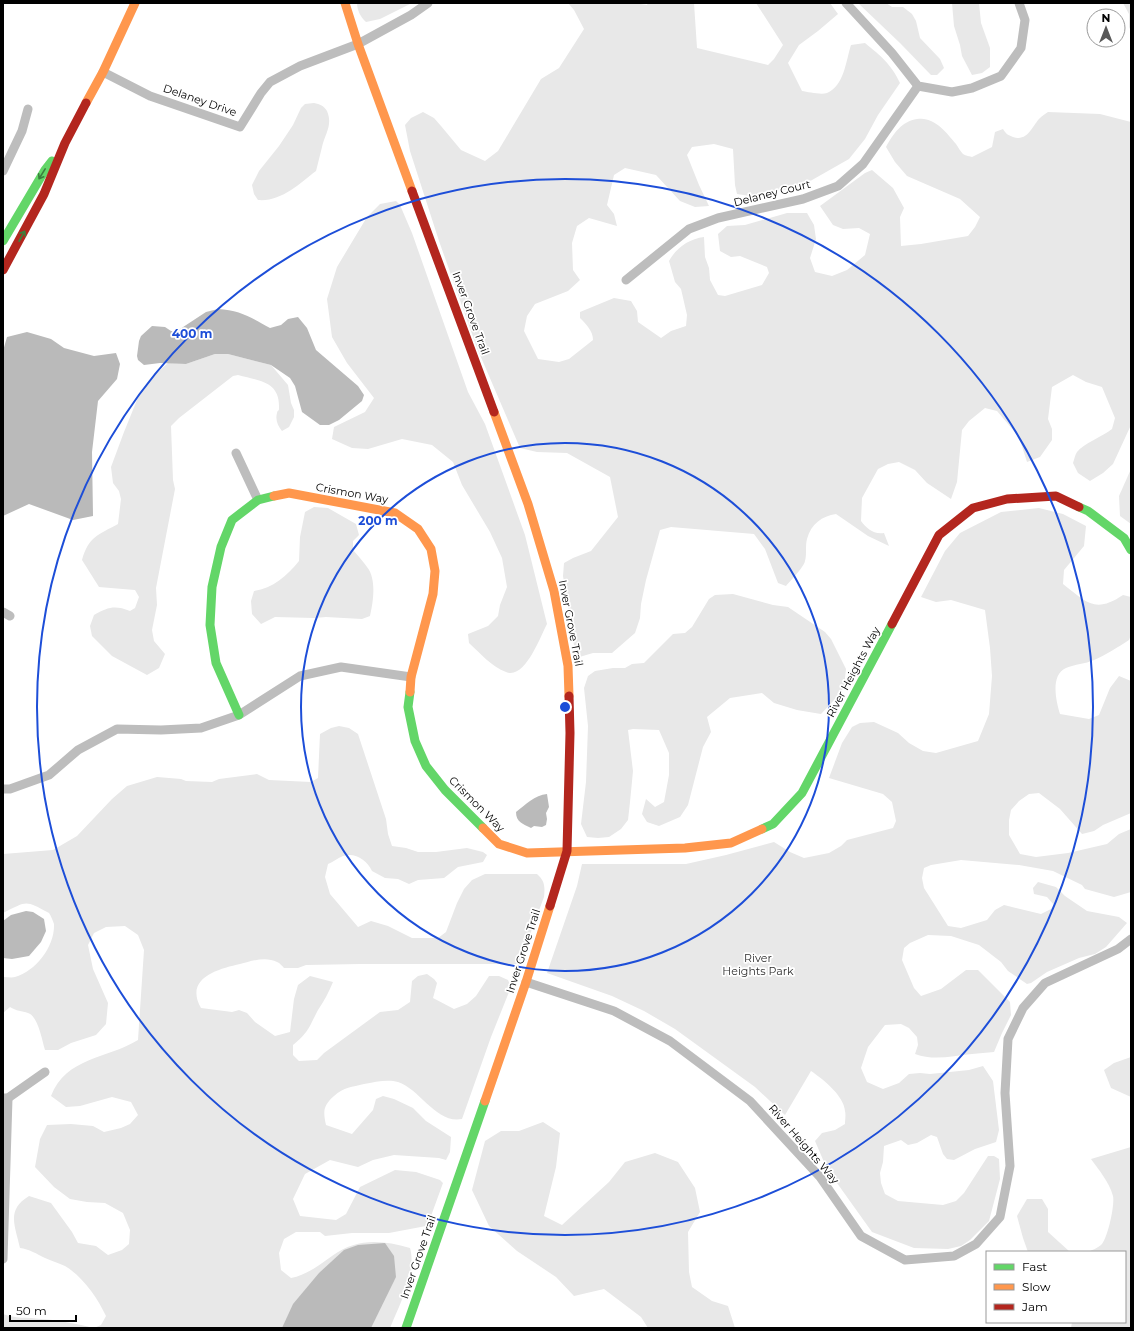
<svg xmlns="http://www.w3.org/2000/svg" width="1134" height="1331" viewBox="0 0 1134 1331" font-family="Montserrat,sans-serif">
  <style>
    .green { fill: #e8e8e8 }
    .water { fill: #bababa }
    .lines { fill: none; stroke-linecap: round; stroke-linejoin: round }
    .street { stroke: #bdbdbd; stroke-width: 9 }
    .fast { stroke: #63d668; stroke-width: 9 }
    .slow { stroke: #ff974d; stroke-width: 9 }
    .jam { stroke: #b3261e; stroke-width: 9 }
    .oneway { stroke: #3b803e }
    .ring { fill: none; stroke: #1d4ed8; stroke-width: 2 }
    .labels { text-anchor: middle; stroke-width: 3.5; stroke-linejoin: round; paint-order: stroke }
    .street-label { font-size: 11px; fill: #000; stroke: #fff }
    .park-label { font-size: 11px; fill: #2d2d2d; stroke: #fff }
    .centre { fill: #1d4ed8; stroke: #fff; stroke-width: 2 }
    .ring-label { font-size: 12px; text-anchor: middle; font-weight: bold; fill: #1d4ed8; stroke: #fff; stroke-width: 3.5; stroke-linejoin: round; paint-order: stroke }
  </style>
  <rect width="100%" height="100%" fill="#fff"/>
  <g class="green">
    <path d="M357,3H412L380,19L366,22C361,18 357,10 357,3Z"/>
    <path d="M568,3H634L647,5L648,3H694L697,48L768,65L774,59L783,45L756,3H830L838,14L818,31L799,45L788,63L802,91C808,92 821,95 827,93C844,86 846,61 851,45L865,43C881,56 891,64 900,83L878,115L865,139L849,159L798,188L763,192L750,196L737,194L735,185L733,149L714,144L692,147L687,155L699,185L709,206L695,207L680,201L656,175L625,168L614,175L607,205L614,214L617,226L589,218L577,226L572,243L573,270L580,280L568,291L535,304L527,316L524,331L538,359L559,362L569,359L593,340C593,331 586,324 580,318V312L614,298L631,301L637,311L638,322L661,338L671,331L686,326L687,315L681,289L675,282L669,261C677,247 689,239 704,237L705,257L709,268L710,280L718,295L725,296L762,285L769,273L767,267L740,256L731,257L720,251L718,234L727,226L745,225L787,213H807L814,225L816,239L810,258L815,272L832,276L847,270L865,255L870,234L859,228L843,229L833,225L820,206L865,173L872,170L893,188L904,208L900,217L901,246L921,244L968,236L975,227L980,217L960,199L907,176L895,162L886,147C893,134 902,121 917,119C934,116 946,132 956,144C958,147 961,152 963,154C966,156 970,156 972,157L992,147L995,132L1003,129C1006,134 1008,135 1013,137C1028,142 1032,126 1040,118C1042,116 1045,114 1048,112L1100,114L1131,122V425L1113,464L1103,473L1090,481L1078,473L1073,463C1074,460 1075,455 1077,452C1083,444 1103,436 1112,429L1115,418L1102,387L1086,382L1073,375L1052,387L1048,419L1052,429V440L1040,457L1027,462L1019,437L997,411L985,408L969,421L962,430L957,482L951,499L927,483L915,470L899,462L888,464L878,469L862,498L861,521C866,528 874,535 884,533L889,546L868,536L836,514C822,516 811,524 807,539C805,546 807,554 805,561C804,567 791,580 786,586L778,583L765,549L754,534L671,527L660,530L646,580L641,604L640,618L635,633L612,653H593L576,658L563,576L564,563L573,558L591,551L618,517L610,477L567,453L537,452L520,448L477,348L439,241L410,151L405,125L411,118L423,112L434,118L441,126L461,150L485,161L498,151L541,79L559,68L584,29L574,10Z"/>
    <path d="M858,3H886L892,7H903L912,14L916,21L920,38L940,59L944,68L937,75H931L900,43Z"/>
    <path d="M952,3H979L981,23L990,48V67L982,73L972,75L962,56L960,45L954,26Z"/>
    <path d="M1123,3H1131V31L1129,27V14Z"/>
    <path d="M314,103C320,104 324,106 327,111C333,125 325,134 322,147C320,155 318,163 316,171C299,184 281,202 258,200L254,194L252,185L259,171L279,146L293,125L301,108L305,104Z"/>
    <path d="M396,201L400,205L412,233L468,392L485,424L525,535L547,624C540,637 525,680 506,672C492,667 480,653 469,643L468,634L488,626L498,616L500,605L507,587L502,558L490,532L462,485L453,462L432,445L402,439L368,449L352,448L332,439L334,427L365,412L374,398L347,363L332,337L327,299L337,267L367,217L380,204Z"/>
    <path d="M215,354H228L271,365L288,385L291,403L294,410V417L289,427L282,431C278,426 275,420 277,413C278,409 279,412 279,408C280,381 259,381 238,375L233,376L179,418L171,426L173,480L175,489L156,588L157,605L152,630L154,641L165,654L159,668L147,675L112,656L92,636L90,626L94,615C108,607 115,605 130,611L135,608L139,597L135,590L99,587L82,560C89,536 98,535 118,524L121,499L119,491L113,483L111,467L124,432L139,395L149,380L168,363L186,364Z"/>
    <path d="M1131,469V524L1120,516L1119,496Z"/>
    <path d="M314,507L328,508L356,524L359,535L353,541V550C358,556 363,561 367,567C377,579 373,603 370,616L362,619L326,617L314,618L275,617L261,624L252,614L251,601L254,591C273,588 287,576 299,561L300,537L305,512Z"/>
    <path d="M1039,508L1063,514L1086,526L1084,546L1064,570L1063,584C1086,602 1095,614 1123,595L1131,597V635L1129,640C1118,647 1106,655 1094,660C1085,664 1075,664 1066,668C1050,675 1056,701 1060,714L1089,719L1099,715L1110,688L1119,676L1131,681V813L1103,825L1094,831L1082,834L1060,809L1039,793L1029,794L1019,801L1011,810L1009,820V835L1020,854L1036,857L1068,853L1107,844L1119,834L1131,829V892L1114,897L1085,889L1082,885L1053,871L1019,865L961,860L931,865L924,868L922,878L924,888L948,926L961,928L987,920L995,910L1004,905L1041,914L1051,909L1054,905L1047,897L1034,894L1033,888L1038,882L1056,887L1065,896L1087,911L1119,917L1127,923L1106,947L1095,954L1079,958L1047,972L1031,983L1027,984L1008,971L1001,962L979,945L951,936L928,935L910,943L904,948L902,960L914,988L921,996L941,989L966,970H978L1010,1002L1011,1015L1002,1033L994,1052C987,1053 979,1053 972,1054C952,1056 934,1061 915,1054L918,1045L917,1037L909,1028L901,1024L885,1025L868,1047L861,1068L867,1082L883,1089L899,1083L909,1074L920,1073L930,1074L969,1070L983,1066L993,1081L999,1130L996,1142L975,1149L954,1160L947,1159L943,1154L937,1137L931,1135L917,1143L908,1145L901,1140L884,1146L883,1162L880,1173L881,1183L885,1194L898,1201L943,1205L956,1201L964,1193L988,1156H994L999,1159L1000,1179L989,1221L970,1240L961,1246L948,1249L914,1248L872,1232L827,1169L815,1141L822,1133L835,1130L845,1124C845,1120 846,1115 845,1111C844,1096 823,1079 811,1071L785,1115L755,1087L675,1029L644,1011L612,996L547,973L577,886L582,864H686L726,855L774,842L790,852L804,858L829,853L841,846L847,840L893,828L896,821L892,802L883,794L829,778L842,743L852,727L860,723L874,722L898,733L909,743L923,751L936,753L978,741L989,714L992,676L990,648L985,610L951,600L936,602L921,597L945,551L960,533L1001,512Z"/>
    <path d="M733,594L773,605L788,607L825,632L831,639L846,669L844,687L836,698L821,714L797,710L774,703L762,693L730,698L707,717L711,732L703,747L688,805L680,817L659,826L647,822L642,814L646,799L655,807L664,802L669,775V753L659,730L633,729L628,730L633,771L630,802L628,820L621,829L609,837L598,838L587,837L581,824L586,782L588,726L584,688L588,676L595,671L613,668H625L632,664L644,663L673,634L685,633L692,627L709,599L715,595Z"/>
    <path d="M339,726L349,728L358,734L386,819L388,834L392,846L406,848L418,852H436L467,848L483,852L487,855L483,862L458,867L444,878L418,880L409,884L398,879L385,878L372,871C367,860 355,852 343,856C338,858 333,862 328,864L325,877L330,894L358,927L371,921L388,926L412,938H438L446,932L457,903L464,889L472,880L485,874H537C545,881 545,887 544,897L519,964H360L306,965L298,968H284C282,966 280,963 277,962C266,956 251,961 240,964C218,969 184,978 201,1008L232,1012L239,1010L247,1013L255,1022L275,1036L290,1032L294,999L298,985L310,976L333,982C329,992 324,1001 318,1010C309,1027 309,1032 293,1045V1055L299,1061L317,1060L324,1053L380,1012L398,1010L410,1002L412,981L418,976L427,974L434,979L437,983L433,998L454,1009L467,1004L476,996L489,976H499L508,980L511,987L491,1037L462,1119C436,1124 420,1089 398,1082C388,1079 375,1082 364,1084C352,1087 344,1087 334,1096C323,1106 323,1111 326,1125L352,1134L373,1110L376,1099L383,1096L394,1099L413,1108L426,1121L451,1137L450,1152L446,1160L439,1158L394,1155L373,1160L358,1167L330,1160L305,1174L293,1199L300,1216L336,1220L346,1214L360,1187L395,1170L416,1172L440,1180L443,1183L431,1216L426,1226L389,1233H352L325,1236L320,1232H296L284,1239L279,1253L281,1270L291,1278C307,1275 319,1265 332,1256C357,1238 381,1240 410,1248C417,1272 399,1306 390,1328H94L101,1325L106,1316C97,1297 83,1277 65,1266C59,1263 51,1261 45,1258C37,1254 29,1249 20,1248C15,1225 6,1210 29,1196L51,1203L72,1232L78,1243L96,1246L108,1255L122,1250L129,1244L130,1230L123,1213L105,1203L87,1202L70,1199L54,1187L35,1167L40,1139L47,1125L71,1124L93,1126L104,1132L121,1128L130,1124L138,1115L131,1102L112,1097L80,1106L66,1107L51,1096C66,1057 107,1059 138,1040L144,950L138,935L125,926L106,927L94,933L88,945L93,969L108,1003L106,1024L96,1035L71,1043L58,1050H45C42,1040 38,1016 28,1013C22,1011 16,1011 10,1007L3,1013V977C7,977 12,978 15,977C36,971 55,946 54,924C53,921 51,916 49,913C24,900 28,901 3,913V854L53,850L77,836L112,799L127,786L157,777L181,779L186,781L212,782L219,779L257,774L269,780L311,782L318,778L320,734L331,728Z"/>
    <path d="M1131,1057V1097L1111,1088L1104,1070L1114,1063Z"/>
    <path d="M543,1122L560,1133L556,1167L544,1216L562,1225L609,1182L625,1162L655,1153L678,1162L695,1188L700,1212L688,1232L689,1272L692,1287L712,1301L728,1306L735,1328H648L641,1317L604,1289L574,1296L556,1277L517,1251L489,1226L472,1190L485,1141L501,1131H519Z"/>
    <path d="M1131,1147V1328H1071L1072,1322H1125V1252H1086C1091,1251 1098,1248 1102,1244C1108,1237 1115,1204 1113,1196C1109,1182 1099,1170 1091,1159Z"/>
    <path d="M1027,1199H1042L1048,1209V1232L1070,1252H1028L1023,1238L1017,1216Z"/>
    <path d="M3,1314C15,1319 27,1317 41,1319C59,1320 77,1324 94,1328H3Z"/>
  </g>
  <g class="water">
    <path d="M218,309C240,310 252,318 270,328L281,325L288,319L298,317L307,328L316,350L358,386L364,395L362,401L339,420L329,425H320L302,412L295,386L290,378L271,365L228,354H215L186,364L160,363L144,365L138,360L137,356L139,341L141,336L152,326L165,327L171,331H177L206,312Z"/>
    <path d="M27,332L51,339L64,348L94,356L116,353L120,364L117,379L98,401L92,452L93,516L73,520L29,504L3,516V351L7,337Z"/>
    <path d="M547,794L549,807L546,813L547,819L546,825L542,827L534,826L531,828C523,824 516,822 516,812C525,805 535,795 547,794Z"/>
    <path d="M26,911L33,912L44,919L46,931L41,942L29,956L12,959L3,958V921L11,915Z"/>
    <path d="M385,1243L394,1256L396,1277L371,1328H282L293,1304L319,1273L344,1250L358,1245Z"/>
  </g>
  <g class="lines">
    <g class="street">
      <path d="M846,3L892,53L918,86L952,92L972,88L1001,76L1021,48L1025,20L1019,3"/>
      <path d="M103,72L150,96L240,127L261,93L270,82L300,66L358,44L411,15L428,3"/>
      <path d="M3,171L22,131L28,109"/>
      <path d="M626,280L689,229L718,218L803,199L838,186L863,164L918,86"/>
      <path d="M236,453L258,500"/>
      <path d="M3,612L10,616"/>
      <path d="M3,789H10L49,775L78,750L117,729L161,730L201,728L239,715L300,676L341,667L411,677"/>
      <path d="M526,982L614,1011L670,1041L750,1101L820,1177L861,1236L905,1260L954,1256L976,1244L1000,1217L1010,1166L1005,1093L1008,1039L1023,1008L1045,983L1118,949L1131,939"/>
      <path d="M3,1098H8L45,1072"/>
      <path d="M3,1259L8,1098"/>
    </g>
    <g class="fast">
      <path d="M3,241L45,170L52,161"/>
      <path d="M1079,507L1088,511L1124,538L1131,550"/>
      <path d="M410,692L408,707L415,741L426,766L445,790L483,828"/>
      <path d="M239,715L216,663L210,625L212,587L221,547L232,520L258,500L274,496"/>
      <path d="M762,829L773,824L802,793L892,624"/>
      <path d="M406,1328L485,1101"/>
    </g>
    <g class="slow">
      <path d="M345,3L358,44L412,191"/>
      <path d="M86,103L103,72L135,3"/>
      <path d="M494,412L528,504L554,591L568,666L569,696"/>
      <path d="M274,496L289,493L395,513L418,529L431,549L435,571L433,594L411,677L410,692"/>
      <path d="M483,828L499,844L527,853L685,848L731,843L762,829"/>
      <path d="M485,1101L526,982L550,906"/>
    </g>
    <g class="jam">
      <path d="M412,191L494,412"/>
      <path d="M3,270L44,194L65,143L86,103"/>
      <path d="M892,624L939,535L973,508L1007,499L1056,496L1079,507"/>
      <path d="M550,906L567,851L570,733L569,696"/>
    </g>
  </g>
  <defs><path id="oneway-shaft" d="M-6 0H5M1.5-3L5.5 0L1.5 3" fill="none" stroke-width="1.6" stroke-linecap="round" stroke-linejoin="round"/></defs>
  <g class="oneway">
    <use href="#oneway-shaft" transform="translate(42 174) rotate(122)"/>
    <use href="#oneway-shaft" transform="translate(22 236) rotate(-61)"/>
  </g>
  <g class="ring">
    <circle cx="565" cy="707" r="264"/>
    <circle cx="565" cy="707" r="528"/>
  </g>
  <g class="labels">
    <g class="street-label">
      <text transform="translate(200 100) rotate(19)" y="4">Delaney Drive</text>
      <text transform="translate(772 193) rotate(-14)" y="4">Delaney Court</text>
      <text transform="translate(471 313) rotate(70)" y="4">Inver Grove Trail</text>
      <text transform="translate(352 493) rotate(10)" y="4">Crismon Way</text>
      <text transform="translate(571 623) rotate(79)" y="4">Inver Grove Trail</text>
      <text transform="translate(853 672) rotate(-62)" y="4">River Heights Way</text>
      <text transform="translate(477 804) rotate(45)" y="4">Crismon Way</text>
      <text transform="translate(523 951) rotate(-72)" y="4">Inver Grove Trail</text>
      <text transform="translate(804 1144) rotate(49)" y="4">River Heights Way</text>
      <text transform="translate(418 1257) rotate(-71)" y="4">Inver Grove Trail</text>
    </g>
    <g class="park-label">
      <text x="758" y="962">River<tspan x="758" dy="13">Heights Park</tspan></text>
    </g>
  </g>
  <circle cx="565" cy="707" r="6" class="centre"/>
  <g class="ring-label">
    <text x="192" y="338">400 m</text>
    <text x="378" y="525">200 m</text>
  </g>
  <rect width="1134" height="1331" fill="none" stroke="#000000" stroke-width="8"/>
  <rect x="986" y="1251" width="140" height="72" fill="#ffffff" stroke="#999999"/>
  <rect x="994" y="1264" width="20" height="6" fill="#63d668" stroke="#999999"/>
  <text x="1022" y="1271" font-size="12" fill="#000000">Fast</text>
  <rect x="994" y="1284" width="20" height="6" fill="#ff974d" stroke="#999999"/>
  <text x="1022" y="1291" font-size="12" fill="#000000">Slow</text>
  <rect x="994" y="1304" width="20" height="6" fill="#b3261e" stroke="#999999"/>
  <text x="1022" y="1311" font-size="12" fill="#000000">Jam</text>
  <g transform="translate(1106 28)"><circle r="19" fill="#ffffff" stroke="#999999"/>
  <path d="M0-3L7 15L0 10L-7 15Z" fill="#595959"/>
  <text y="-6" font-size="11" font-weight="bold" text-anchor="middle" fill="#000000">N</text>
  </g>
  <path d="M10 1315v6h66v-6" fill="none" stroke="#000000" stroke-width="2"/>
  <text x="16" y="1315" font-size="12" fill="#000000" stroke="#ffffff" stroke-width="3" paint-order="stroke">50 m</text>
</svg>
